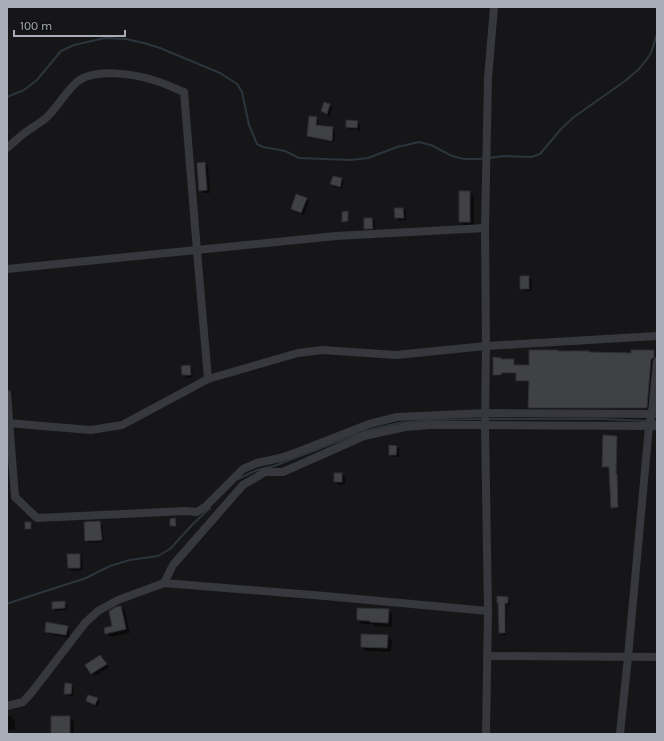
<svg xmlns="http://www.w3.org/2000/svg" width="664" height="741" viewBox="0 0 664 741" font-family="Karla,sans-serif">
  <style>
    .shadow { fill: #0007 }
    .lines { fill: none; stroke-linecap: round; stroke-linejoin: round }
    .stream { stroke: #2c353c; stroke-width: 2 }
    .building { fill: #404145; stroke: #303034 }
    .minor { stroke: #37383d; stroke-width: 8 }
  </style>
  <rect width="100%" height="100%" fill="#161618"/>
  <g class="shadow">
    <path d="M329,105L332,108L330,116L325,114L322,111Z"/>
    <path d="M316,118L318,120V126L333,128L335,130L334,142L310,138L308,135Z"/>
    <path d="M357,122L360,125V130L350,129L347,127Z"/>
    <path d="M205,163L208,166L210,193H203L200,190Z"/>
    <path d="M342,179L344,182L342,189L334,187L332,184Z"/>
    <path d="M470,192L474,197V226H465L460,222Z"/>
    <path d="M306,199L309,201L304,215L295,212L292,209Z"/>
    <path d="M403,209L406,211V220L399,221L396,218Z"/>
    <path d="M347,212L349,213V222H344L343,221Z"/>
    <path d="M372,219L375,222V231H368L365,229Z"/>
    <path d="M529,277L532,280L531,291H524L521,289Z"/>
    <path d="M653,351L655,353V358L653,360H652L648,409H531L529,407L530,382H518L517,380V374H502V376H495L494,374L501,359L502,360H514L515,361V366H530L559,352L632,354Z"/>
    <path d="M189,366L192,369L193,377L186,378L183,375L182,367Z"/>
    <path d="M616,437L617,438L616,475L617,476L619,508H613L612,507L610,468H604L603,467Z"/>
    <path d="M397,446L399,449V457H393L390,454Z"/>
    <path d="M342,474L345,477V484L338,485L335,482Z"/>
    <path d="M99,522L102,525L104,542L89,543L86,540Z"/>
    <path d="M26,523H30L32,524V530H27L26,529Z"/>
    <path d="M80,555L82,557L83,570L72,571L69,568Z"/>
    <path d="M508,598L510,600V605H507L506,635H502L500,633V604Z"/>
    <path d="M64,602L67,605V610L56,611L53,608Z"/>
    <path d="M121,607L125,611L130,633L111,637L106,633L113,627Z"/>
    <path d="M388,610L392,614V627L375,626L373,624H362L358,620Z"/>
    <path d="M67,627L70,630L69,638L49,634L46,631Z"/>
    <path d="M387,636L392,640L391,652L366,651L362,646Z"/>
    <path d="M102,659L109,667L95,676L92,673Z"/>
    <path d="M72,685L74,688L73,697L68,696L65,693Z"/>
    <path d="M97,699L100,702L98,707L90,704L87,701Z"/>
    <path d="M7,716H11L15,721V730H7Z"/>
    <path d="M69,717L74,721V734H52Z"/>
  </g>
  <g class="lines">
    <g class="stream">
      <path d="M7,97L24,90L37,80L61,51L74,45L105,38L126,39L144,43L160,48L220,73L237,84L242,92L249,125L257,144L263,147L285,151L299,158L351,160L368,158L397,147L419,142L431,145L452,156L464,159H479L485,158"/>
      <path d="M489,158L504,156L531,157L540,154L561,129L574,117L625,81L639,69L647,59L651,53L657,34"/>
      <path d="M488,419H602L647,421"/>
      <path d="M652,421H657"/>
      <path d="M238,479L257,470L274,466L365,431L399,423L431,420L483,419"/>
      <path d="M7,605L9,603L86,578L110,566L130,560L158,556L170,549L192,525L210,508"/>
    </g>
  </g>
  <g class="building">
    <path d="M324,102L330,104L327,114L321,111Z"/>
    <path d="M309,116L317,117L316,125L333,127L332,141L307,136Z"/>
    <path d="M346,120L358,121L357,128L346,127Z"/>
    <path d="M205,162L207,190L199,191L197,163Z"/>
    <path d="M333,176L342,178L340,187L330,184Z"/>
    <rect x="459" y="191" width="11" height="31"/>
    <path d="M296,194L307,198L301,213L291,209Z"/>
    <path d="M394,208H403L404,218H395Z"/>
    <path d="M348,211V221L342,222V212Z"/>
    <path d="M364,218H372L373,229H364Z"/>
    <rect x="520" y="276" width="9" height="13"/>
    <path d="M529,350H558V351H589V352L631,353V350H654V357L652,359H651L647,408H528L529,381H516V373H501V375H493V357L501,358V359H514V365H529Z"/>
    <path d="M190,365L191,375H182L181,366Z"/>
    <path d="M603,435L617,436L616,474H617L618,507L611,508L609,467H602Z"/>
    <path d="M389,445L397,446L396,455H389Z"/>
    <rect x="334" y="473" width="8" height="9"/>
    <path d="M175,518L176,526H170V519Z"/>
    <path d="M100,521L102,540L85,541L84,522Z"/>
    <rect x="25" y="522" width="6" height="7"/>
    <path d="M67,554H80V568H68Z"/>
    <path d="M497,596L508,597V603H505V633H499L498,603H497Z"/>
    <path d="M65,601V608L52,609V602Z"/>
    <path d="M121,606L126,629L105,634L104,628L112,626L109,611L116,607Z"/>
    <path d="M357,608L389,609L388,623L370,622V621L357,620Z"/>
    <path d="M46,622L68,626L66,635L45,632Z"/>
    <path d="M361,634L388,635L387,648L361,647Z"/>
    <path d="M100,655L107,664L91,674L85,665Z"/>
    <path d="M65,683L72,684L71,694H64Z"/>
    <path d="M88,695L98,698L95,705L86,701Z"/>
    <rect x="51" y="716" width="19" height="18"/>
  </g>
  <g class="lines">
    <g class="minor">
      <path d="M7,148C13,143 19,137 26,132C33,127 42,122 48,116C59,105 66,91 78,81C95,68 134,74 153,80C164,83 174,88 184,92L197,251L208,379"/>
      <path d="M7,269L336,236L485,228"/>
      <path d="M7,394L15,497L37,518L186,511L197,512L206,506L243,469L257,463L280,458L295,453L369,424L397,417L486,413L657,414"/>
      <path d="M7,423L91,430L122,425L208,379L298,353L322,350L396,355L486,346L657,336"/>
      <path d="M164,583L173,565L243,485L265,472H283L364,436L405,427L430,425H485L657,426"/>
      <path d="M487,656L657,657"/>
      <path d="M7,706L23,702L32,692L85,623L98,611L118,600L164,583L325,596L488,611"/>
      <path d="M486,734L488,611L485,425L486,346L485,228L488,78L494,7"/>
      <path d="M620,734L628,657L649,426L652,413L657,361"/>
    </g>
  </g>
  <rect width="664" height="741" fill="none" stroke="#a8adb8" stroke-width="16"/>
  <path d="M14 30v6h111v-6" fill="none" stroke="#a8adb8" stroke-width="2"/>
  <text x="20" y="30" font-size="12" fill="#a8adb8" stroke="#111113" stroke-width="3" paint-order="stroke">100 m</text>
</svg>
